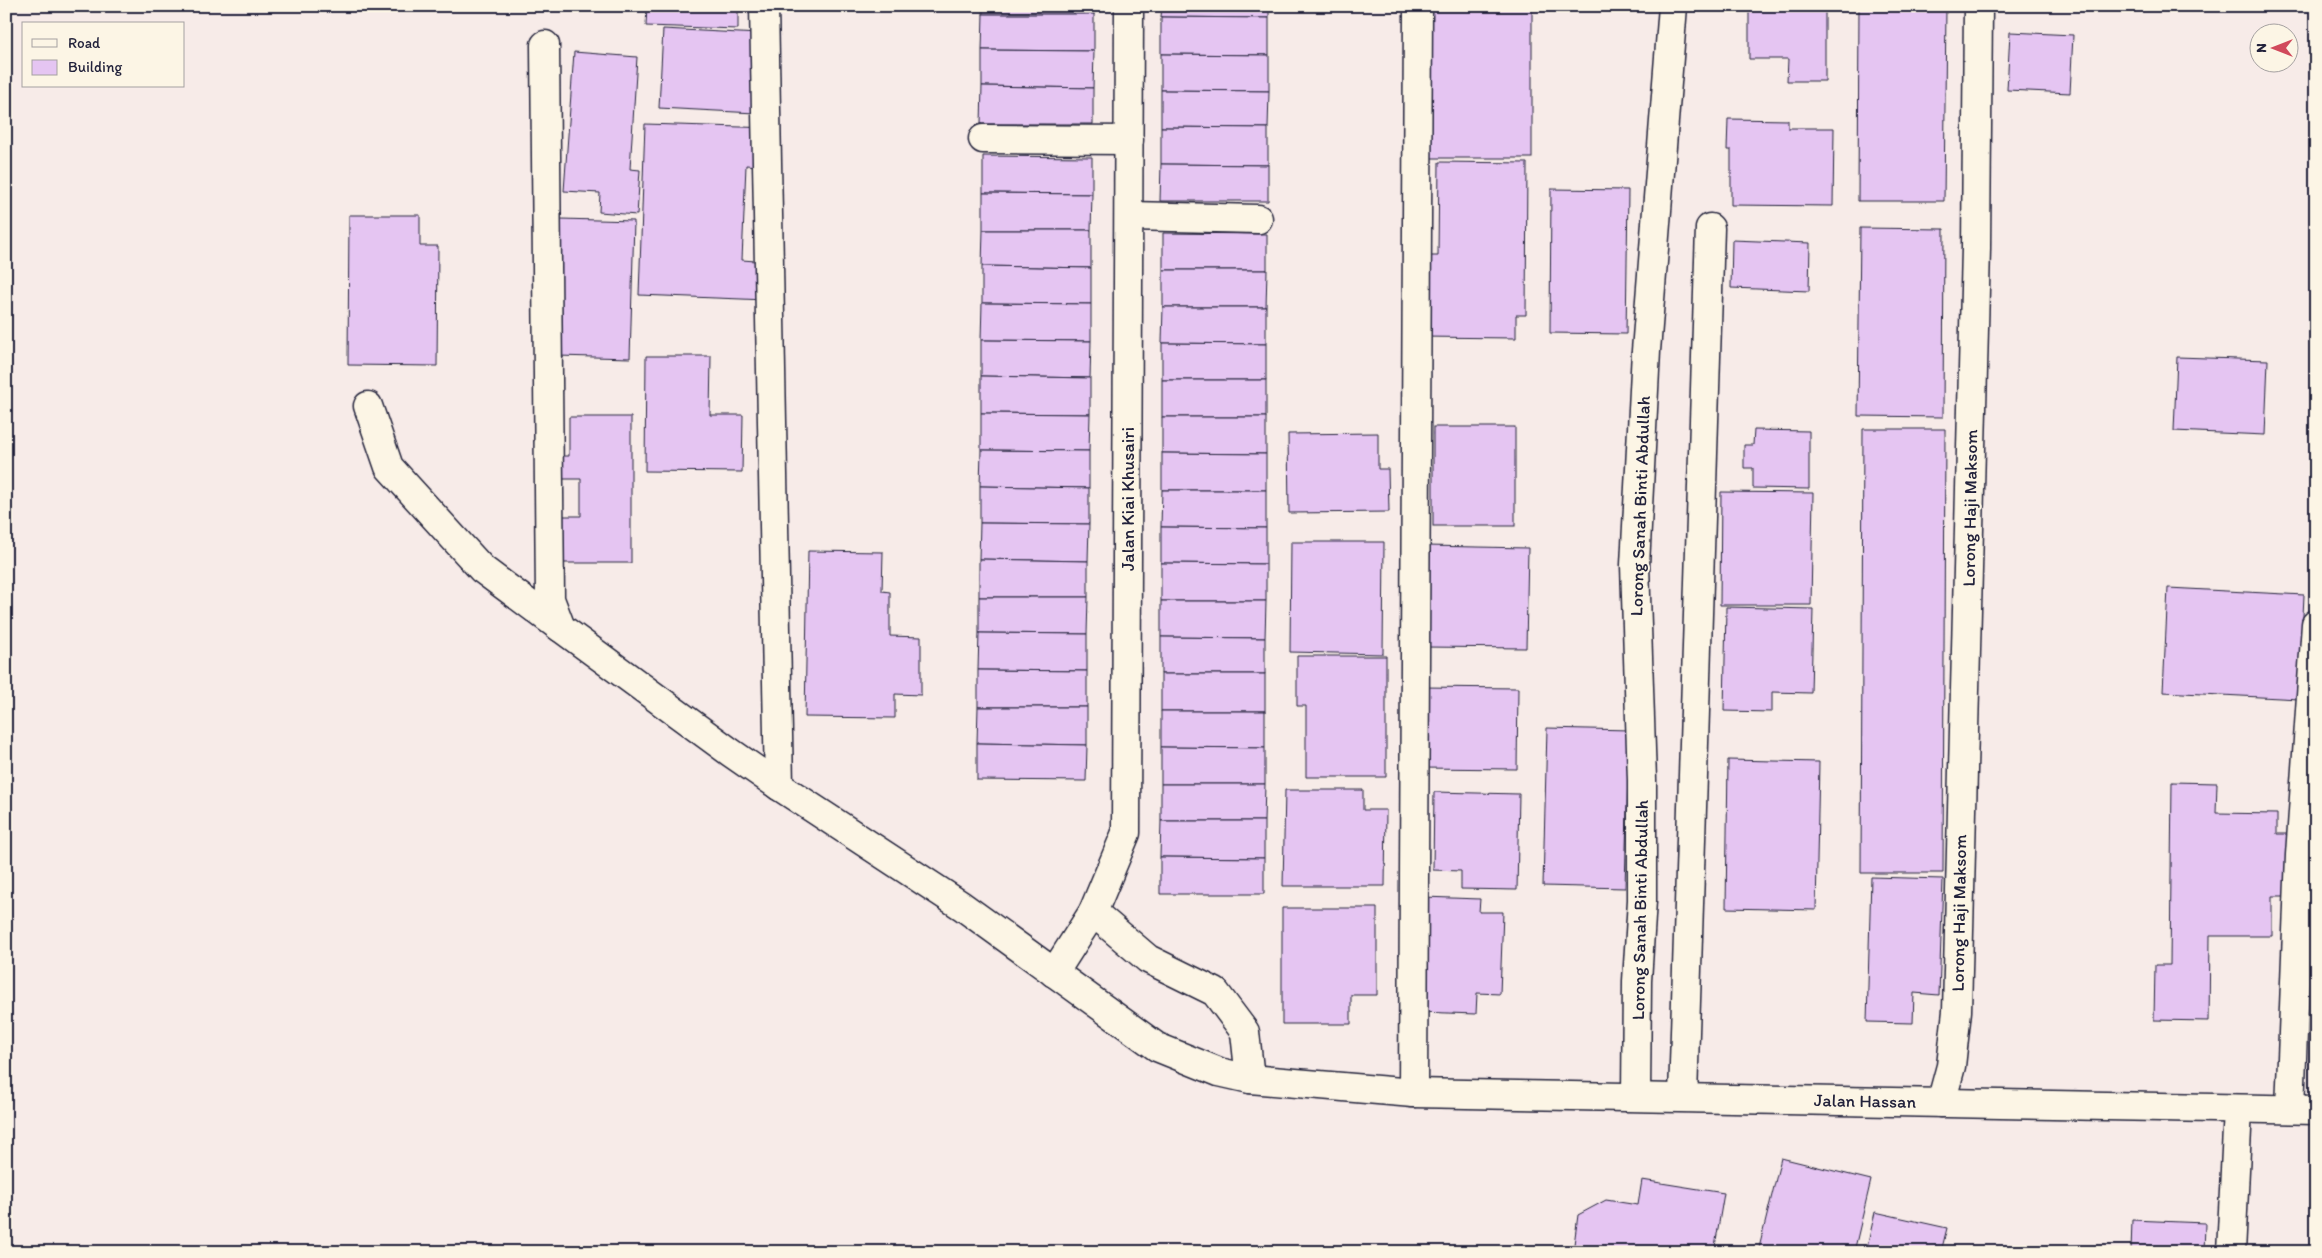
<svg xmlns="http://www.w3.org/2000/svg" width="2322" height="1258" viewBox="0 0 2322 1258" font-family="Itim,sans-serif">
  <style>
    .building { fill: #e5c5f2; stroke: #22223b }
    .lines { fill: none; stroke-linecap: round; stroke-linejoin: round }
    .minor-casing { stroke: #22223b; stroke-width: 31 }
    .minor { stroke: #fcf5e5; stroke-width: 28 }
    .labels { text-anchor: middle; stroke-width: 4; stroke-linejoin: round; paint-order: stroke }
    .street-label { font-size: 18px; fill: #22223b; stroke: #fcf5e5 }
  </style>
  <rect width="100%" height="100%" fill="#f7ebe8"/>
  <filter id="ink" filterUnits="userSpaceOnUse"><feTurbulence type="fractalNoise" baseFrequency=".02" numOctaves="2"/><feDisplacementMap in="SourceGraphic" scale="10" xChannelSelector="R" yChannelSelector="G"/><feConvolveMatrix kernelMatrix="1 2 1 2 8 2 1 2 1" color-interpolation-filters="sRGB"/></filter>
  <g filter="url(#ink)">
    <g class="building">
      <path d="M647,6H738V29L646,26Z"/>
      <rect x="983" y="6" width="111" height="8"/>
      <path d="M1162,6H1269V18L1161,17Z"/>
      <rect x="1420" y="6" width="112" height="152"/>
      <path d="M1749,6H1825V81H1787L1788,59H1749Z"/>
      <path d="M1859,6H1946L1944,201H1858Z"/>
      <path d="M983,14H1094V51L982,50Z"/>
      <path d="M1161,17L1269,18V55L1161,54Z"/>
      <path d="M663,29L778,35L774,114L659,108Z"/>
      <path d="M2010,32L2073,35L2070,93L2007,90Z"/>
      <path d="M982,50L1094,51L1093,88L982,86Z"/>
      <path d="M574,52L637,57L630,169L640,170L637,215L599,212L600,193L564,191Z"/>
      <path d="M1161,54L1269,55V91L1161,90Z"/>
      <path d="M982,86L1093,88V124H981Z"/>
      <path d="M1161,90L1269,91L1268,128L1161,127Z"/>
      <path d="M1728,119L1788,120V128H1834L1833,206L1731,205V150H1727Z"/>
      <path d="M645,124L772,128L770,167L746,165L742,260L769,262L767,300L639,295Z"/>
      <path d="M1161,127L1268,128V165L1161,164Z"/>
      <path d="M983,156L1092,157V194L983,193Z"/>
      <path d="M1439,162L1527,163L1526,315H1516V338L1421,337V256H1438Z"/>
      <path d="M1161,164L1268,165V201H1160Z"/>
      <path d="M1551,189L1628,190L1626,334L1550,333Z"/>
      <path d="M983,193L1092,194L1091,230H983Z"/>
      <path d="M349,215H420V246H438L437,366L348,365Z"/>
      <path d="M561,219L634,221L630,358L558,356Z"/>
      <path d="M1860,228L1944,229L1943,417L1858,416Z"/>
      <path d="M983,230H1091V268L982,266Z"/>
      <path d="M1163,233L1267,234V270H1163Z"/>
      <path d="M1732,240L1810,243L1809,291L1731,288Z"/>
      <path d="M982,266L1091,268V304L982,303Z"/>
      <path d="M1163,270H1267L1266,307H1163Z"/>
      <path d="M982,303L1091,304V341L981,340Z"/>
      <path d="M1163,307H1266V344L1162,343Z"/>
      <path d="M981,340L1091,341L1090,378L981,376Z"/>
      <path d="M1162,343L1266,344V380H1162Z"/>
      <path d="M646,356H711L710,415H743L742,472L645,471Z"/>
      <path d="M2177,357L2268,360L2265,435L2174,431Z"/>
      <path d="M981,376L1090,378V414L981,413Z"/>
      <rect x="1162" y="380" width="104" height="37"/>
      <path d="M981,413L1090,414L1089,451L981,450Z"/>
      <path d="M569,417H631V563H563V516H581V479H563V456H569Z"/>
      <path d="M1162,417H1266V454L1162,453Z"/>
      <rect x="1433" y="427" width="82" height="99"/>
      <path d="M1863,429H1945L1943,873H1861Z"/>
      <path d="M1754,430L1809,431V489L1753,488V468H1744V445H1753Z"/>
      <path d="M1378,433V469H1388L1389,512L1289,513L1288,434Z"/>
      <path d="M981,450L1089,451V488L980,486Z"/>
      <path d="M1162,453L1266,454V490H1162Z"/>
      <path d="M980,486L1089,488V524L980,523Z"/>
      <path d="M1162,490H1266V528L1161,527Z"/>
      <path d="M1721,492L1813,493L1811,605H1720Z"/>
      <path d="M980,523L1089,524L1088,561L979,559Z"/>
      <path d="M1161,527L1266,528V564L1161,563Z"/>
      <path d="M1291,542H1384L1383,654L1290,652Z"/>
      <path d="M1426,546L1528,548L1526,648L1425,647Z"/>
      <path d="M808,551L883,552L882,591L890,592V636L921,637V695L895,694V718L805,717Z"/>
      <path d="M979,559L1088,561V597H979Z"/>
      <path d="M1161,563L1266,564V601H1161Z"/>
      <path d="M2168,588L2304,595L2299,699L2163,692Z"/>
      <path d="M979,597H1088L1087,634L979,633Z"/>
      <path d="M1161,601H1266L1265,638L1161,637Z"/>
      <path d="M1726,607L1813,609L1811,693L1772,692V712L1724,711Z"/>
      <path d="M979,633L1087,634V671L978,670Z"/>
      <path d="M1161,637L1265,638V674H1161Z"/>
      <path d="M1297,656H1386V777H1306V706H1297Z"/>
      <path d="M978,670L1087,671V707H978Z"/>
      <rect x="1161" y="674" width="104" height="37"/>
      <path d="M1422,687L1518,688L1517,769L1421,768Z"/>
      <path d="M978,707H1087V745L977,743Z"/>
      <path d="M1161,711H1265V748L1161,747Z"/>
      <path d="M1547,728L1629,730L1625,888L1543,886Z"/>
      <path d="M977,743L1087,745L1086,781L977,780Z"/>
      <path d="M1161,747L1265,748V784H1161Z"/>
      <path d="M1728,760L1819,762L1816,910L1726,908Z"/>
      <path d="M2172,782L2217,783L2216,813L2277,814V834H2288L2287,896H2272V936H2210L2209,1021L2154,1020L2155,965H2170Z"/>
      <path d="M1161,784H1265L1264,821H1161Z"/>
      <path d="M1285,790H1363V810H1386L1385,886H1283Z"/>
      <path d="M1434,792L1519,794L1517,890L1461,889V871L1433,870Z"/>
      <path d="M1161,821H1264V858L1160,857Z"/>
      <path d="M1160,857L1264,858V894H1160Z"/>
      <path d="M1871,877L1943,879L1939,995L1914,993L1913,1023L1867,1022Z"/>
      <path d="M1423,897L1480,899L1479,912H1503L1500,994L1477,993L1476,1014L1419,1012Z"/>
      <path d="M1282,908H1377V995H1351V1024H1282Z"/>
      <path d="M1781,1158L1871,1180L1854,1252H1758Z"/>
      <path d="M1642,1180L1724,1193L1714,1252H1573L1578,1215L1606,1200L1638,1205Z"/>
      <path d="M1875,1212L1947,1228L1941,1252H1866Z"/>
      <path d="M2132,1220L2205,1223L2204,1252H2131Z"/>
    </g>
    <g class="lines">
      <defs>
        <g id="minor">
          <path d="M764,6L779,786"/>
          <path d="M545,45L550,599L561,628L730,752L779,786L962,906L1157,1047L1219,1072L1250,1079L1413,1093L2316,1110"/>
          <path d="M983,139L1129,140"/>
          <path d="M1130,216L1258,219"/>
          <path d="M368,406L389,467L482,569L561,628"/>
          <path d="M1093,912L1148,959L1215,992L1245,1032L1250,1079"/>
          <path d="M1054,973L1093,912L1126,833L1129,6"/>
          <path d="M1413,1093L1418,6"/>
          <path d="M1636,1096L1637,981L1642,900V780L1635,565L1646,351L1673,6"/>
          <path d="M1683,1097L1710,228"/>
          <path d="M1941,1103L1951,1066L1957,1011L1976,248L1978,6"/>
          <path d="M2290,1109L2300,855L2316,624"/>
          <path d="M2231,1252L2238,1109"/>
        </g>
      </defs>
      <use href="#minor" class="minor-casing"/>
      <use href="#minor" class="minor"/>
    </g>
  </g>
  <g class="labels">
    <g class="street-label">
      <text transform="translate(1128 499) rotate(-90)" y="6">Jalan Kiai Khusairi</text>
      <text transform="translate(1640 506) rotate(-88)" y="6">Lorong Sanah Binti Abdullah</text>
      <text transform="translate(1970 508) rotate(-89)" y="6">Lorong Haji Maksom</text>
      <text transform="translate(1640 910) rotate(-89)" y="6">Lorong Sanah Binti Abdullah</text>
      <text transform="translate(1959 913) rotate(-89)" y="6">Lorong Haji Maksom</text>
      <text transform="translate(1865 1101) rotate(1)" y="6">Jalan Hassan</text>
    </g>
  </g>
  <rect width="2322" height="1258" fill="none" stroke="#fcf5e5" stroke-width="25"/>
  <rect x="12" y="12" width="2297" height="1233" fill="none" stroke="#22223b" stroke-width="2" filter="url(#ink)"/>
  <rect x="22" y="22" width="162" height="65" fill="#fcf5e5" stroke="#a5a1a1"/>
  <rect x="32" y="39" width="25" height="8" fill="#fcf5e5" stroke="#a5a1a1"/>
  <text x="68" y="48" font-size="15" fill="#22223b">Road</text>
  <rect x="32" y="60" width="25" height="15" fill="#e5c5f2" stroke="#a5a1a1"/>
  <text x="68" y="72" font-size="15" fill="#22223b">Building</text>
  <g transform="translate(2274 48) rotate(270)"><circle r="24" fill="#fcf5e5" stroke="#a5a1a1"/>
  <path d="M0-4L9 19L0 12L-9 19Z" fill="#d1495b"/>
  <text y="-8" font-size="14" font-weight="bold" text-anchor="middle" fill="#22223b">N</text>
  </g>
</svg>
